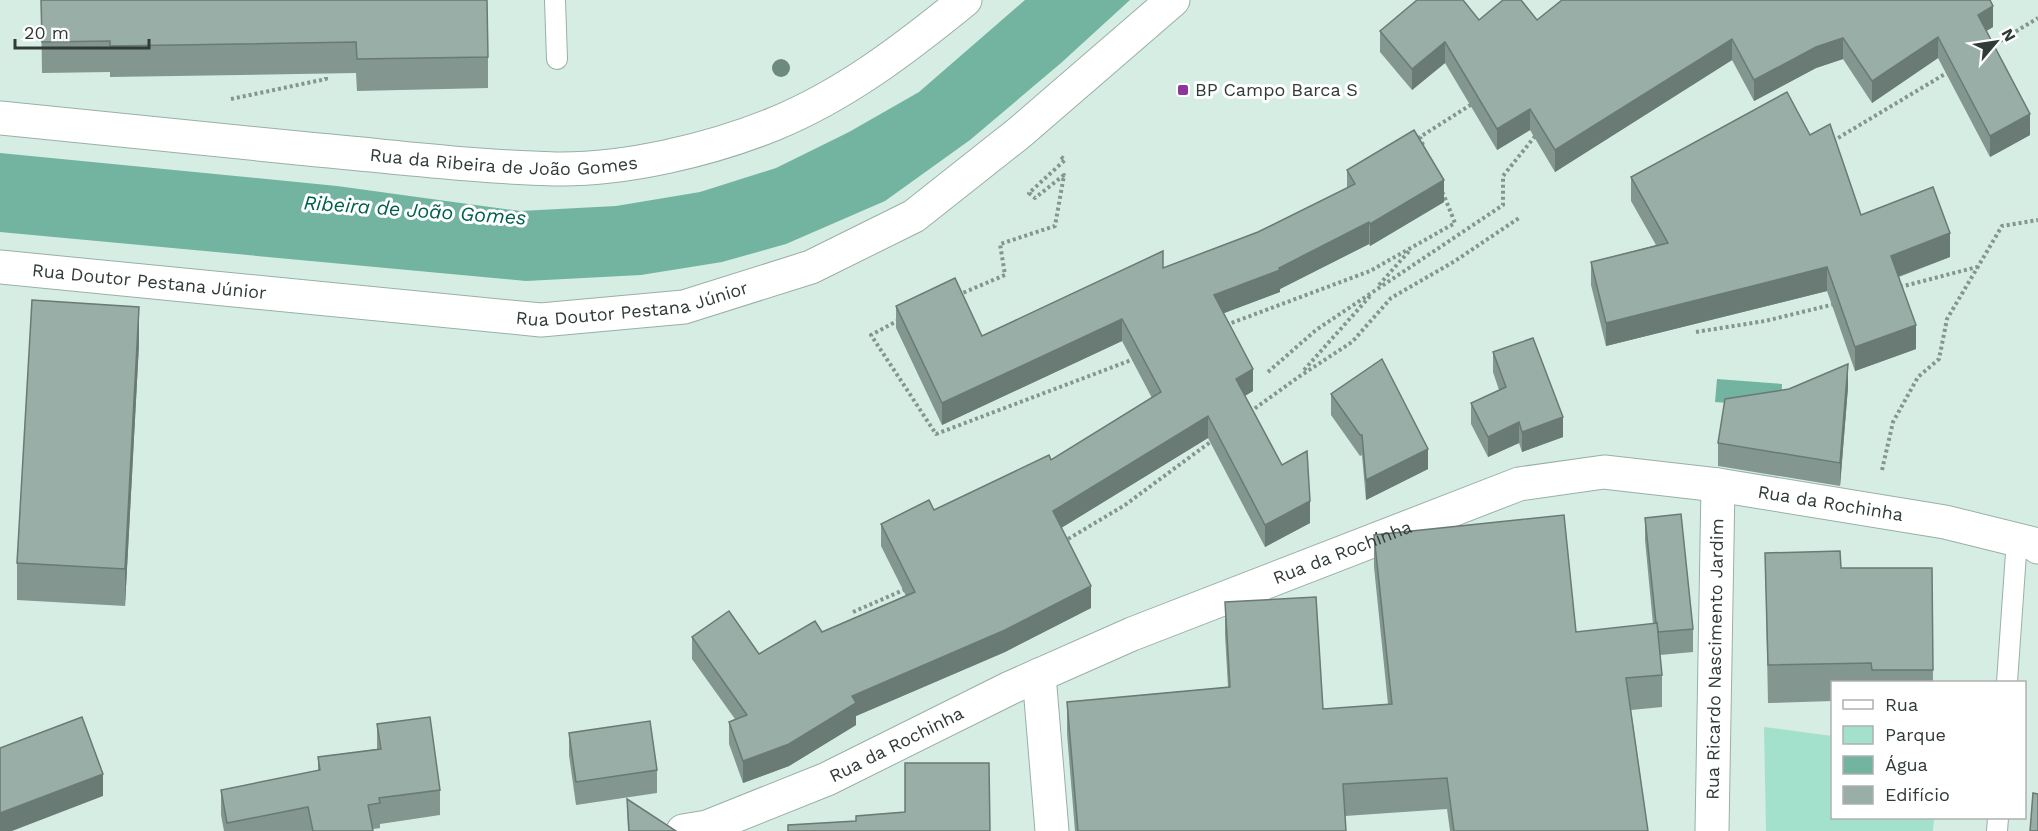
<svg xmlns="http://www.w3.org/2000/svg" width="2038" height="831" viewBox="0 0 2038 831" font-family="'Work Sans',sans-serif">
  <style>
    .green { fill: #a3e1cd }
    .water { fill: #72b4a0 }
    .lines { fill: none; stroke-linecap: round; stroke-linejoin: round }
    .service-casing { stroke: #99afa7; stroke-width: 22 }
    .minor-casing { stroke: #99afa7; stroke-width: 35 }
    .tertiary-casing { stroke: #99afa7; stroke-width: 35 }
    .secondary-casing { stroke: #99afa7; stroke-width: 35 }
    .path { stroke: #85968f; stroke-width: 4; stroke-dasharray: 3 3; stroke-linecap: butt }
    .service { stroke: #fff; stroke-width: 20 }
    .minor { stroke: #fff; stroke-width: 33 }
    .tertiary { stroke: #fff; stroke-width: 33 }
    .secondary { stroke: #fff; stroke-width: 33 }
    .tree { fill: #6d8980 }
    .wall { fill: #83968f }
    .shaded-wall { fill: #6a7a74 }
    .building { fill: #98aea6; stroke: #6a7a74; stroke-width: 1.5 }
    .poi-dot { fill: #8f339d; stroke: #fff; stroke-width: 2 }
    .labels { text-anchor: middle; stroke-width: 6; stroke-linejoin: round; paint-order: stroke }
    .poi-label { font-size: 18px; fill: #313b37; stroke: #fff; text-anchor: start }
    .street-label { font-size: 18px; fill: #313b37; stroke: #fff }
    .water-label { font-size: 20px; font-style: italic; fill: #01604c; stroke: #fff }
  </style>
  <rect width="100%" height="100%" fill="#d6ede4"/>
  <path class="green" d="M1764,727L1832,736V818H1934L1933,831H1766Z"/>
  <g class="water">
    <path d="M1025,0H1130L1061,63L970,140L885,201L786,244L722,262L641,275L526,281L0,232V153L337,186L520,211L616,206L700,192L776,168L849,132L919,92Z"/>
    <path d="M1717,379L1782,384L1781,407L1715,402Z"/>
  </g>
  <g class="lines">
    <defs>
      <g id="service">
        <path d="M555,0L557,59"/>
        <path d="M2007,682L2017,539"/>
        <path d="M1997,831L1998,818"/>
      </g>
      <g id="minor">
        <path d="M1039,675L1052,831"/>
        <path id="s1" d="M1712,831L1718,485"/>
      </g>
      <g id="tertiary">
        <path id="s2" d="M683,831L707,827L827,779L1010,688L1132,634L1519,484L1604,472L1718,485L1945,522L2034,544L2038,547"/>
      </g>
      <g id="secondary">
        <path id="s3" d="M0,118C106,128 212,139 318,150C397,157 477,167 556,169C625,170 710,150 774,124C845,95 906,48 965,0"/>
        <path id="s4" d="M0,267L541,320L684,307L811,267L914,216L1019,133L1173,0"/>
      </g>
    </defs>
    <use href="#service" class="service-casing"/>
    <use href="#minor" class="minor-casing"/>
    <use href="#tertiary" class="tertiary-casing"/>
    <use href="#secondary" class="secondary-casing"/>
    <g class="path">
      <path d="M1990,47L2038,18"/>
      <path d="M231,99L326,79V74"/>
      <path d="M1833,141L1950,71"/>
      <path d="M1423,145L1420,137L1472,104"/>
      <path d="M1379,285L1410,250"/>
      <path d="M1900,287L1977,267"/>
      <path d="M958,295L1005,275L1000,244L1055,226L1064,175L1035,198L1029,193L1065,160L1059,155"/>
      <path d="M899,320L871,335L936,434L1134,359"/>
      <path d="M1226,325L1370,271L1455,223L1443,193"/>
      <path d="M1696,332L1765,321L1835,304"/>
      <path d="M1304,370L1371,295"/>
      <path d="M1268,372L1316,330L1503,205V176L1536,135"/>
      <path d="M1250,412L1300,376L1352,342L1391,298L1455,261L1519,218"/>
      <path d="M1882,470L1893,422L1918,377L1939,359L1947,319L2002,226L2038,220"/>
      <path d="M1063,542L1125,505L1213,440"/>
      <path d="M853,612L906,589"/>
    </g>
    <use href="#service" class="service"/>
    <use href="#minor" class="minor"/>
    <use href="#tertiary" class="tertiary"/>
    <use href="#secondary" class="secondary"/>
  </g>
  <circle class="tree" cx="781" cy="68" r="9"/>
  <g class="wall">
    <path d="M41,0L488,57V88L357,91L356,73L110,77V72L42,73Z"/>
    <path d="M1479,20H1537L1993,27L1986,31L2030,135L1990,157L1938,58L1872,103L1843,59L1816,68L1754,101L1732,60L1555,172L1530,130L1497,150L1445,63L1412,90L1380,52V31Z"/>
    <path d="M1810,135L1861,215L1950,257L1899,277L1916,349L1855,371L1827,291L1606,346L1591,285V262L1656,245L1631,201V177Z"/>
    <path d="M1347,170L1444,202L1370,246L1369,244L1280,289V292L1223,313L1253,391L1245,396L1310,523L1265,547L1208,438L1061,528L1091,608L1005,652L856,716V725L789,766L743,783L729,744V722L735,719L692,659V637L759,654L822,632L906,596L881,546V524L934,510L1051,460L1152,398L1122,341L942,425L896,328V306L982,336L1258,232L1347,188Z"/>
    <path d="M139,344L125,606L17,600V563Z"/>
    <path d="M1493,352L1563,437L1522,452L1519,443L1488,457L1471,424V403L1499,390L1493,372Z"/>
    <path d="M1848,387L1840,486L1718,466V443Z"/>
    <path d="M1331,394L1428,469L1366,500L1362,455L1360,456L1331,415Z"/>
    <path d="M1645,518L1693,629V652L1660,655L1662,675V707L1631,710L1648,831H1450L1447,809L1345,816L1346,831H1075L1067,734V702L1228,687L1225,634V602L1323,709L1388,704L1374,567V535L1576,632L1653,624L1645,540Z"/>
    <path d="M1765,553L1841,568H1932L1933,682H1833V701L1768,703Z"/>
    <path d="M377,724L440,790V815L380,824V828L373,829V831H224L221,815V790L318,771V757L377,749Z"/>
    <path d="M569,733L657,770V793L576,805L569,755Z"/>
    <path d="M627,799L676,831H628Z"/>
  </g>
  <g class="shaded-wall">
    <path d="M1993,6V27L1978,36V15Z"/>
    <path d="M1938,37V58L1872,103V81Z"/>
    <path d="M1843,38V59L1816,68L1754,101V80L1816,47Z"/>
    <path d="M1732,39V60L1555,172V150Z"/>
    <path d="M1445,42V63L1412,90V69Z"/>
    <path d="M1530,109V130L1497,150V129Z"/>
    <path d="M2030,114V135L1990,157V136Z"/>
    <path d="M1444,180V202L1370,246V224Z"/>
    <path d="M1369,222V244L1280,289V292L1214,317V295L1279,268Z"/>
    <path d="M1950,233V257L1891,279V256Z"/>
    <path d="M1827,267V291L1606,346V323Z"/>
    <path d="M139,307V344L125,606V569Z"/>
    <path d="M1122,319V341L942,425V403Z"/>
    <path d="M1916,325V349L1855,371V347Z"/>
    <path d="M1848,364V387L1840,486V463Z"/>
    <path d="M1253,369V391L1236,401V379Z"/>
    <path d="M1208,416V438L1053,533V511Z"/>
    <path d="M1563,417V437L1522,452V432Z"/>
    <path d="M1519,422V443L1488,457V437Z"/>
    <path d="M1428,449V469L1366,500V480Z"/>
    <path d="M1310,501V523L1265,547V525Z"/>
    <path d="M1091,586V608L1005,652L856,716V725L789,766L743,783V761L852,696Z"/>
    <path d="M103,774V796L12,831H0V813Z"/>
  </g>
  <g class="building">
    <path d="M41,0H487L488,57L357,59L356,42L110,46V41L42,42Z"/>
    <path d="M1417,0H1463L1479,20L1503,0H1521L1537,20L1562,0H1990L1993,6L1978,15L2030,114L1990,136L1938,37L1872,81L1843,38L1816,47L1754,80L1732,39L1555,150L1530,109L1497,129L1445,42L1412,69L1380,31Z"/>
    <path d="M1787,92L1810,135L1830,124L1861,215L1933,187L1950,233L1891,256L1916,325L1855,347L1827,267L1606,323L1591,262L1668,243L1631,177Z"/>
    <path d="M1414,130L1444,180L1370,224L1369,222L1279,268L1280,270L1214,295L1253,369L1236,379L1282,465L1307,451L1310,501L1265,525L1208,416L1053,511L1091,586L1005,630L852,696L856,703L789,744L743,761L729,722L747,715L692,637L729,611L759,654L815,621L822,632L915,592L881,524L929,500L934,510L1049,455L1051,460L1161,392L1122,319L942,403L896,306L955,278L982,336L1163,251V268L1258,232L1355,184L1347,170Z"/>
    <path d="M32,300L139,307L125,569L17,563Z"/>
    <path d="M1533,338L1563,417L1522,432L1519,422L1488,437L1471,403L1506,387L1493,352Z"/>
    <path d="M1382,359L1428,449L1366,480L1362,435H1360L1331,394Z"/>
    <path d="M1848,364L1840,463L1718,443L1725,399L1789,389Z"/>
    <path d="M1681,514L1693,629L1658,632L1657,623H1656L1645,518Z"/>
    <path d="M1564,515L1576,632L1657,623L1662,675L1626,678L1648,831H1454L1447,778L1343,784L1346,831H1078L1067,702L1230,687L1225,602L1316,597L1323,709L1392,704L1374,535Z"/>
    <path d="M1840,551L1841,568H1932L1933,670H1872L1871,663L1768,665L1765,553Z"/>
    <path d="M82,717L103,774L0,813V748Z"/>
    <path d="M430,717L440,790L379,798L380,803L368,805L373,831H313L308,807L227,823L221,790L320,770L318,757L381,749L377,724Z"/>
    <path d="M650,721L657,770L576,782L569,733Z"/>
    <path d="M905,763H989L990,831H788V825L856,821V816L905,812Z"/>
    <path d="M2033,793L2038,794V831H2030Z"/>
    <path d="M627,799L676,831H629Z"/>
  </g>
  <rect class="poi-dot" x="1177" y="84" width="12" height="12" rx="3"/>
  <g class="labels">
    <g class="poi-label">
      <text x="1195" y="96">BP Campo Barca S</text>
    </g>
    <g class="street-label">
      <text dy="6" stroke="none"><textPath href="#s3" startOffset="506">Rua da Ribeira de João Gomes</textPath></text>
      <text dy="6" stroke="none"><textPath href="#s4" startOffset="150">Rua Doutor Pestana Júnior</textPath></text>
      <text dy="6" stroke="none"><textPath href="#s4" startOffset="636">Rua Doutor Pestana Júnior</textPath></text>
      <text dy="6" stroke="none"><textPath href="#s2" startOffset="1221">Rua da Rochinha</textPath></text>
      <text dy="6" stroke="none"><textPath href="#s2" startOffset="717">Rua da Rochinha</textPath></text>
      <text dy="6" stroke="none"><textPath href="#s1" startOffset="172">Rua Ricardo Nascimento Jardim</textPath></text>
      <text dy="6" stroke="none"><textPath href="#s2" startOffset="231">Rua da Rochinha</textPath></text>
    </g>
    <g class="water-label">
      <text transform="translate(415 210) rotate(4)" y="7">Ribeira de João Gomes</text>
    </g>
  </g>
  <rect x="1831" y="681" width="195" height="138" fill="#ffffff" stroke="#adb1af" stroke-width="1.5"/>
  <rect x="1843" y="700" width="30" height="9" fill="#ffffff" stroke="#adb1af" stroke-width="1.5"/>
  <text x="1885" y="711" font-size="18" fill="#313b37">Rua</text>
  <rect x="1843" y="726" width="30" height="18" fill="#a3e1cd" stroke="#adb1af" stroke-width="1.5"/>
  <text x="1885" y="741" font-size="18" fill="#313b37">Parque</text>
  <rect x="1843" y="756" width="30" height="18" fill="#72b4a0" stroke="#adb1af" stroke-width="1.5"/>
  <text x="1885" y="771" font-size="18" fill="#313b37">Água</text>
  <rect x="1843" y="786" width="30" height="18" fill="#98aea6" stroke="#adb1af" stroke-width="1.5"/>
  <text x="1885" y="801" font-size="18" fill="#313b37">Edifício</text>
  <g transform="translate(1996 42) rotate(61)" stroke="#ffffff" stroke-width="4.5" paint-order="stroke">
  <path d="M0-4.5L10 22L0 15L-10 22Z" fill="#313b37"/>
  <text y="-9" font-size="16" font-weight="bold" text-anchor="middle" fill="#313b37">N</text>
  </g>
  <path d="M15 39v9h134v-9" fill="none" stroke="#313b37" stroke-width="3"/>
  <text x="24" y="39" font-size="18" fill="#313b37" stroke="#ffffff" stroke-width="4.5" paint-order="stroke">20 m</text>
</svg>
